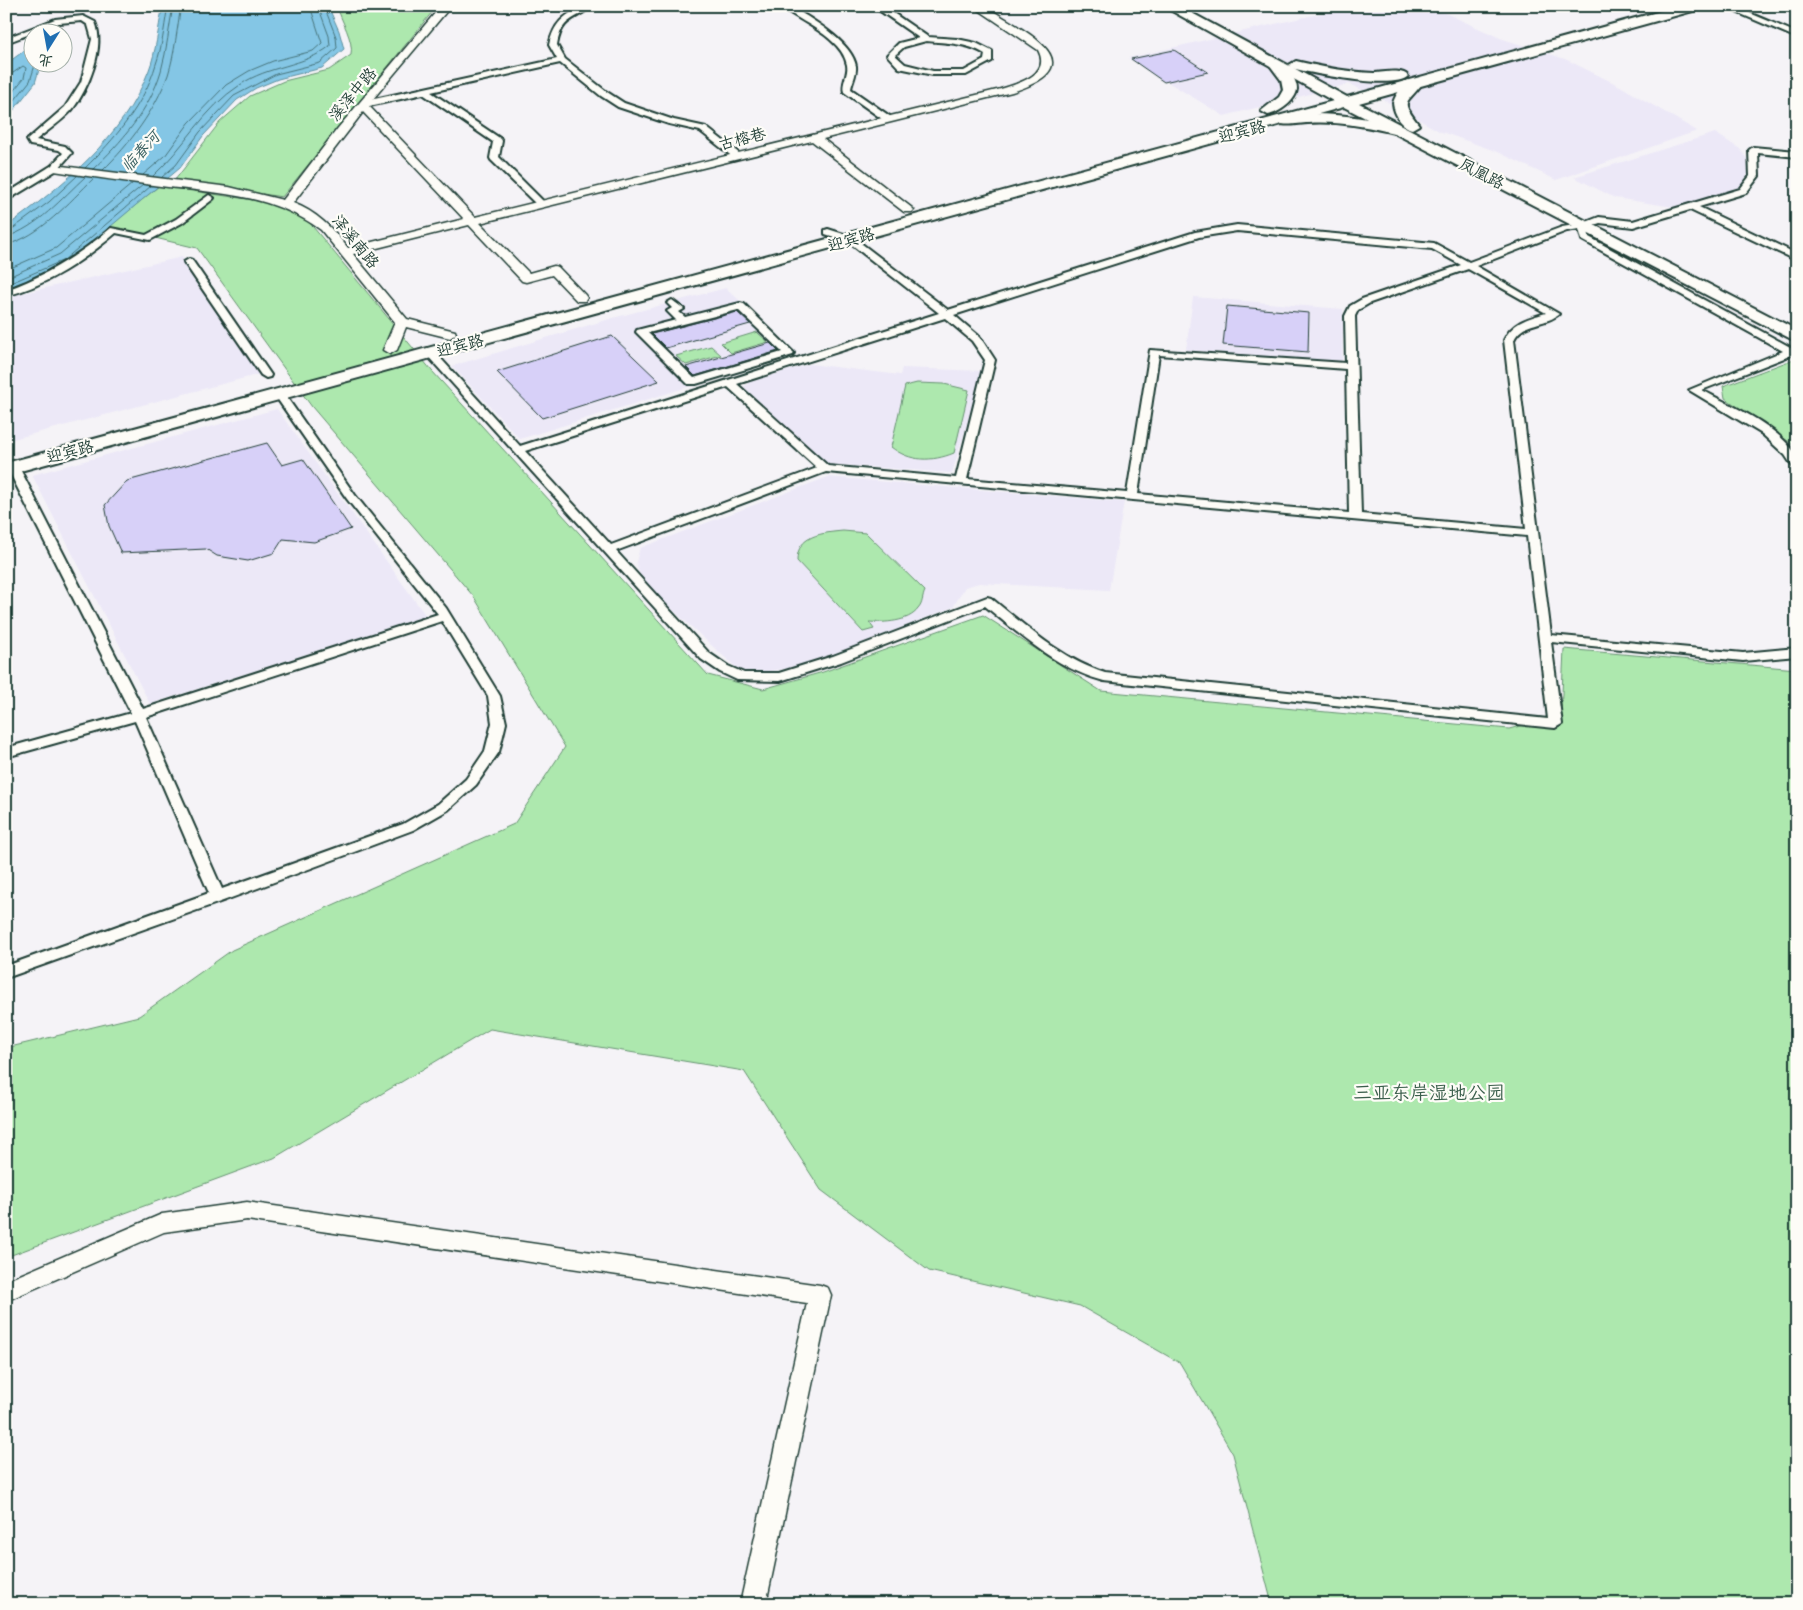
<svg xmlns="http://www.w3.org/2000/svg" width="1803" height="1610" viewBox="0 0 1803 1610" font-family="'Shantell Sans','LXGW WenKai TC',sans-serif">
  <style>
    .built { fill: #ece8f7 }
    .green { fill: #ade8ae; stroke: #669271 }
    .water { fill: #84c6e5; stroke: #5c8f9e }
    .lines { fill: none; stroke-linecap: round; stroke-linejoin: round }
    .shore { stroke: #47747b; stroke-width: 1 }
    .building { fill: #d7d0f8; stroke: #1f3d34 }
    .minor-casing { stroke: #1f3d34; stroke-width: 4 }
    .tertiary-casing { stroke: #1f3d34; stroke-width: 3 }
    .primary-casing { stroke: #1f3d34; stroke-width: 4 }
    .trunk-casing { stroke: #1f3d34; stroke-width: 4 }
    .minor { fill: #fdfcf7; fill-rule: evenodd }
    .tertiary { fill: #fdfcf7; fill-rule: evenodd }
    .primary { fill: #fdfcf7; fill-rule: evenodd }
    .trunk { fill: #fdfcf7; fill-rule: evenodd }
    .labels { text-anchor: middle; stroke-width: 4.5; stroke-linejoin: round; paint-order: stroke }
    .far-street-label { font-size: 16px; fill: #1f3d34; stroke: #fdfcf7 }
    .far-water-label { font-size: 16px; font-style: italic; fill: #385f60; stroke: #fdfcf7 }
    .park-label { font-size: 19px; fill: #3b5f4c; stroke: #fdfcf7 }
  </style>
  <rect width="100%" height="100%" fill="#f5f3f7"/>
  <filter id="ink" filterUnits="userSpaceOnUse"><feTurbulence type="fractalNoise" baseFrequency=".02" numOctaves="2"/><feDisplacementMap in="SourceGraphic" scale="10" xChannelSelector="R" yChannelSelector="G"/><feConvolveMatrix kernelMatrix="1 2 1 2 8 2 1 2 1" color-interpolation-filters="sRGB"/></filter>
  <g filter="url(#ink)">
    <g class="built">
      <path d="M1353,6H1430L1500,38L1565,59L1620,86L1697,131L1556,180L1498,152L1439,131L1386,101L1349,84L1224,116L1128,58Z"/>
      <path d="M1715,133L1740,149L1747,159L1748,174L1740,189L1680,208L1615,198L1574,177Z"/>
      <path d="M182,257L260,374L6,441V297Z"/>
      <path d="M726,288L797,353L520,439L452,366L613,318Z"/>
      <path d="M1193,297L1343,309L1342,363L1186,350Z"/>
      <path d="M810,364L900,375L902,368L983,371L952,473L826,464L744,387L749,382Z"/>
      <path d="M277,409L426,616L150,704L32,475Z"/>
      <path d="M828,477L1124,502L1109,590L979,583L965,587L953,607L856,646L793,668L743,674L642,582L636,562L640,548Z"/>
    </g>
    <g class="green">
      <path d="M337,6H437L282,197L175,180L220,122L250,96L284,81L329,70L351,55C354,40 341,21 337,6Z"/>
      <path d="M159,186L260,201L304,216L432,371L708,675L763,689L823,672L983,615L1101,691L1509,729L1561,715L1564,649L1797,669V1604H1272L1233,1454L1180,1363L1080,1306L929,1271L821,1190L744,1071L490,1029L274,1158L6,1257V1048L139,1016L232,950L514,824L565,747L474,597L312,407L197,248L109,227Z"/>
      <path d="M757,332L768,342L731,353L721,343Z"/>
      <path d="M711,346L721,355L686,365L676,356Z"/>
      <path d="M1797,358V452L1791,443L1725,398L1723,386Z"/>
      <path d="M917,383L944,384L969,390L954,453C932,462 910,462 891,447L905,386Z"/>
      <path d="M843,531L866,533L925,591C922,597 923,604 918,609C909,622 884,623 869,622L874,629L863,632L797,561C797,535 822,533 843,531Z"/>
    </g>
    <g class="water">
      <path d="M161,6H328L339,31L344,49L322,68L278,79L256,88L237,100L203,136L180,168L66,264L6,290V227C63,185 123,138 149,70C156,52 158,29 162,10Z"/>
      <path d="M32,45V62L41,63L35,83L9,116L10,126L6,130V64Z"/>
    </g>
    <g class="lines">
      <g class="shore">
        <path d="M6,74L13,73L23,66L26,68L24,78L6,100"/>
        <path d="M6,111L30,81L36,62"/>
        <path d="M85,168C115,139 144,105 156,64C162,47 164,29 167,11L166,6"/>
        <path d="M93,169C121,143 150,109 161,71C167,50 169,27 173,6"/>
        <path d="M103,170C130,144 155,110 168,75C175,53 177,28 181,6"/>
        <path d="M143,175L165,156L189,123L226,85L249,71L273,61L313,51L322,43L310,6"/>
        <path d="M153,176C184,148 204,108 240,85C268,65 304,67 330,46L329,36L318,6"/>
        <path d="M162,177L176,165L200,132L234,96L276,74L320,63L337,48L336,37L324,6"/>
        <path d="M6,231L11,230L49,202L77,176"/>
        <path d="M6,237C37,228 62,198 85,177"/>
        <path d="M6,245C41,236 69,202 94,178"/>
        <path d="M6,270L56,248L132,184"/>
        <path d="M6,278L60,254L143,185"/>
        <path d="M6,285L64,260L151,186"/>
      </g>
    </g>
    <g class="building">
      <path d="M1174,50L1208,72L1164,82L1131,59Z"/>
      <path d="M1227,306L1309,313L1308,352L1223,345Z"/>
      <path d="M737,312L750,324L666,348L652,334Z"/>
      <path d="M612,336L659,381L542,418L497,372Z"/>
      <path d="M770,343L778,351L695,376L686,367Z"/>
      <path d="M267,443L282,465L303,459L351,529L314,542L283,539L274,553L248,561L217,556L206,549L121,553L109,526L105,505L127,481Z"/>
    </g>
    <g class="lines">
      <defs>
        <g id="minor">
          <path d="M583,6H593C574,21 562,17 557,45L565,59L607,92L624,103L674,120L706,127L740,154V158H734L700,131L669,124L618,107L601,96L560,63L431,92L501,139L502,141L499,157L546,204L541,207L538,206L491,160L490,158L493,142L423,94L365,107L361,104L365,101L557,59L549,45C554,23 563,16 583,6Z"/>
          <path d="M780,6H790L794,9L820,6L800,12C818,23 852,44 856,66C857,74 852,82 851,89L891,117V121H885L844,92C841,83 849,74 847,65C842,37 800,22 780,6Z"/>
          <path d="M873,6H883L928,37L957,39L976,43L992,51V61L966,75H933L899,68L887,55L899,43L919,38ZM926,41C947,43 967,43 985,54L984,60L964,71H933L905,64L895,55L904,47Z"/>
          <path d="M1722,6H1733L1797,33V38Z"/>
          <path d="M83,16L95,22C106,47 88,90 72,110C62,121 47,131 36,140L65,146L72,153L57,170L6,201V194L51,166L63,153L59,150L30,145L27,140L65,107L81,82L92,39L88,25L82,21L59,23L6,43V38L55,19Z"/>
          <path d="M1753,147L1797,151V157L1758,153L1759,176L1746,193L1699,207L1797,254V261L1690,210L1633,227L1600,223L1588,227L1589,237L1792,348L1797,347V353L1702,390C1735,408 1776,424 1797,456V468L1793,467L1785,455L1762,434L1689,390L1783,351L1582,240L1579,229L1567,231L1476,266L1559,314C1546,326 1522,321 1514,340L1551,635L1743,653L1797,648V656L1743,661L1551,642L1562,724L1555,728L1104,681C1057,669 1022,636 985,606L841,662L780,681L737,680L720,672L701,659L425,353L430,350L434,351L520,446L939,313L847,241L825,234V230L828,229L853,237L948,310L1195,232L1237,225L1434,243L1469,262L1562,227L1581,224L1599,217L1633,221L1740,189L1750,176L1749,150ZM1237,231L1432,249L1461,265L1362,299L1350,306L1345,316L1346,363L1150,350L1127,493L967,479L995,360L980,337L954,315L1199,237ZM1468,269L1546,313C1529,318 1512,322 1504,340L1526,529L1361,514L1355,316L1358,310L1370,303ZM945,318L972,341L985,360L956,478L828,466L737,384ZM1159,355L1346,369L1349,513L1138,494ZM728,387L817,468L611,545L525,451ZM826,472L1527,536L1548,719L1105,673C1061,659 1027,627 991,598L987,597L833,656L779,673H744L728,666L709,653L616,551Z"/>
          <path d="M209,195L214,198L212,200L182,223L150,240L116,233C83,261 48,285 6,296V290C46,276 79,255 111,228L146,235L176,219Z"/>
          <path d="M189,259L192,260L271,375L270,377L266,378L261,375L184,262Z"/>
          <path d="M672,300L684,309L679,312L685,317L740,303L744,304L794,353L793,355L696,384H688L636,332L637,330L676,320L667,311L672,308L667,303ZM738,310L782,352L694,378L648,333Z"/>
          <path d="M279,391L283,392L355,495L446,608L500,696L506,723L499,752L476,785L448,810L413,830L223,901L6,978V966L209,893L135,721L6,757V748L131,713L7,467L9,465H17L19,467L143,709L438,614L347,499L274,394ZM442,621L488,696L492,723L485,751L466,779L438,804L403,824L222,889L146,717Z"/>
        </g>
        <g id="tertiary">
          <path d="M441,6H451L368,105L475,217L997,90C1016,84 1052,76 1038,50L973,6H985C1023,31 1099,64 1012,92L823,139L912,208L914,210L912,212H904L812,141L480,223L529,273L554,266L558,267L585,295L587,298L585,301H577L552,275L526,282L522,281L469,225L353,254L407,319L455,331L456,334L450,338L406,327L397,350L390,354L383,350L395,322L321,230C276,196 222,193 168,187C130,182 92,177 54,171L48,168L54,165L229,187L283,200L338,128ZM363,112L464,219L348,248C332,228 317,212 293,203Z"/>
          <path d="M247,1202L820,1285L828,1288L831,1295L766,1604H740L807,1303L247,1220L164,1232L6,1301V1281L162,1214Z"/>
        </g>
        <g id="primary">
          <path d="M1276,60C1282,61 1284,65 1288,70C1292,75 1297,82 1297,89C1296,101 1279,113 1268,115L1261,111L1279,97L1283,90L1281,80L1269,64Z"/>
          <path d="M1296,61C1322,67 1347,72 1374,73C1383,73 1401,68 1408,76C1395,91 1310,73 1291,68L1289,65Z"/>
          <path d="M1415,80L1422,84C1405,106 1400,99 1419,125L1412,129C1402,127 1394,114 1393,103C1396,93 1404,83 1415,80Z"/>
          <path d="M1312,114C1344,114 1373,119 1403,127L1405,130L1403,133L1398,134C1368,127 1339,121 1308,123C1299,123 1280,128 1274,120L1281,116Z"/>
        </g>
        <path id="trunk" d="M1163,6H1179L1347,97L1679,6H1701L1700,9L1359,103L1797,330V342L1344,107L6,475V463L1333,101Z"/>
      </defs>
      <use href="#minor" class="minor-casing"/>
      <use href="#tertiary" class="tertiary-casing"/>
      <use href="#primary" class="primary-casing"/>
      <use href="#trunk" class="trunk-casing"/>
      <use href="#minor" class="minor"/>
      <use href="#tertiary" class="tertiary"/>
      <use href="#primary" class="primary"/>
      <use href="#trunk" class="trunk"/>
    </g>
  </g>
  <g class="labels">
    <g class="far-street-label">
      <text transform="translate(352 94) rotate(-50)" y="6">溪泽中路</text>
      <text transform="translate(1242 131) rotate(-15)" y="6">迎宾路</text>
      <text transform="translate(742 138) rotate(-14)" y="6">古榕巷</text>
      <text transform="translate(1482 173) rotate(27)" y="6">凤凰路</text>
      <text transform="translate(851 239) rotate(-16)" y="6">迎宾路</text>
      <text transform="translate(356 241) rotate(51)" y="6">泽溪南路</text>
      <text transform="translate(460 345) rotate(-15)" y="6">迎宾路</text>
      <text transform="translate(70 451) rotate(-15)" y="6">迎宾路</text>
    </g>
    <g class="far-water-label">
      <text transform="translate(140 151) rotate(-47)" y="6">临春河</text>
    </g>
    <g class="park-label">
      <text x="1429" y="1099">三亚东岸湿地公园</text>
    </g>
  </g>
  <rect width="1803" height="1610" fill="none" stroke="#fdfcf7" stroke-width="25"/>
  <rect x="12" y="12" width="1778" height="1585" fill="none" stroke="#1f3d34" stroke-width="2" filter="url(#ink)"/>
  <g transform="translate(48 48) rotate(191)"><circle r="24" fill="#fdfcf7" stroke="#a4b0a9"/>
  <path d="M0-4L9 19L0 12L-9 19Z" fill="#1f6fb2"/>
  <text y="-8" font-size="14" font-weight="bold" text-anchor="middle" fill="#1f3d34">北</text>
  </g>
</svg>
